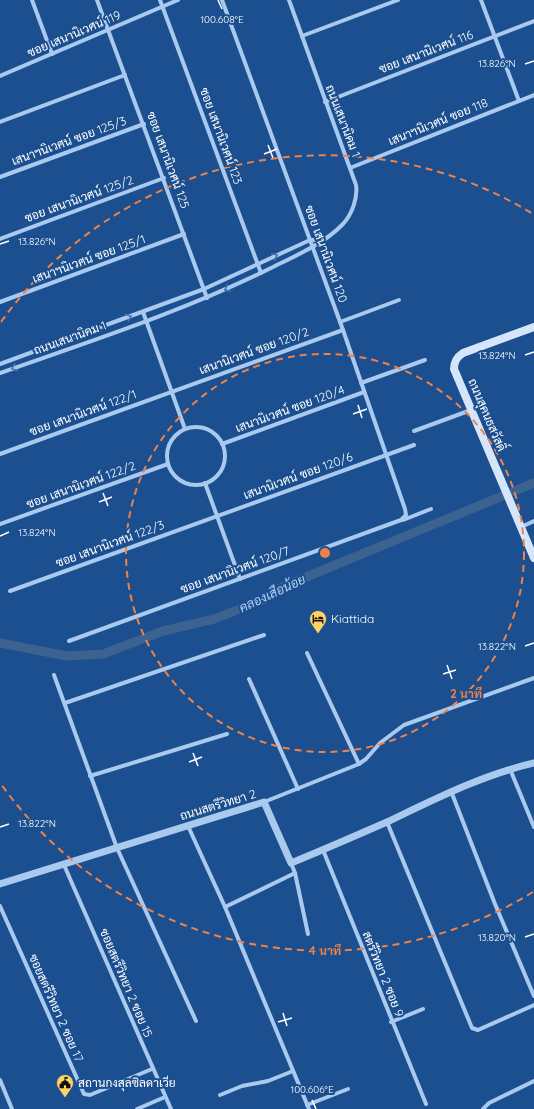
<svg xmlns="http://www.w3.org/2000/svg" width="534" height="1109" viewBox="0 0 534 1109" font-family="Quicksand,Sarabun,sans-serif">
  <style>
    .lines { fill: none; stroke-linecap: round; stroke-linejoin: round }
    .canal { stroke: #3c6290; stroke-width: 9 }
    .minor { stroke: #a9c9ee; stroke-width: 4 }
    .tertiary { stroke: #a9c9ee; stroke-width: 7 }
    .secondary { stroke: #d6e6fa; stroke-width: 8 }
    .oneway { stroke: #4674ac }
    .ticks { fill: none; stroke: #fff; stroke-width: 1.5 }
    .ring { fill: none; stroke: #ee8249; stroke-width: 2; stroke-dasharray: 7 5 }
    .labels { text-anchor: middle; stroke-width: 4; stroke-linejoin: round; paint-order: stroke }
    .street-label { font-size: 12px; fill: #fff; stroke: #1b4f8f }
    .poi-label { font-size: 12px; fill: #fff; stroke: #1b4f8f; text-anchor: start }
    .water-label { font-size: 13px; font-style: italic; fill: #b5d3f5; stroke: #1b4f8f }
    .ticks-label { font-size: 10px; text-anchor: middle; fill: #fff; stroke: #1b4f8f; stroke-width: 4; stroke-linejoin: round; paint-order: stroke }
    .centre { fill: #ee8249; stroke: #1b4f8f; stroke-width: 2 }
    .ring-label { font-size: 12px; text-anchor: middle; font-weight: bold; fill: #ee8249; stroke: #1b4f8f; stroke-width: 4; stroke-linejoin: round; paint-order: stroke }
  </style>
  <rect width="100%" height="100%" fill="#1b4f8f"/>
  <g class="lines">
    <path class="canal" d="M0,643L67,656L103,654L163,631L214,619L263,600L282,587L534,483"/>
    <g class="minor">
      <path d="M32,0L52,54"/>
      <path d="M97,0L207,298"/>
      <path d="M160,0L261,273"/>
      <path d="M481,0L519,101"/>
      <path d="M302,36L398,0"/>
      <path d="M0,76L178,0"/>
      <path d="M325,102L534,21"/>
      <path d="M0,122L125,75"/>
      <path d="M350,168L534,95"/>
      <path d="M0,177L144,124"/>
      <path d="M0,239L164,178"/>
      <path d="M0,302L184,234"/>
      <path d="M143,312L185,429"/>
      <path d="M340,322L399,300"/>
      <path d="M0,364L204,289L310,240H323"/>
      <path d="M0,373C91,341 184,311 271,268C295,256 324,244 343,224C352,214 358,198 356,185L289,0"/>
      <path d="M361,383L425,360"/>
      <circle cx="196" cy="456" r="29"/>
      <path d="M414,431L471,410"/>
      <path d="M222,444L364,392"/>
      <path d="M0,454L343,330"/>
      <path d="M205,483L240,579"/>
      <path d="M403,520L431,509"/>
      <path d="M0,524L168,464"/>
      <path d="M521,527L534,521"/>
      <path d="M10,591L414,445"/>
      <path d="M69,641L401,520L406,515L405,509L343,330L222,0"/>
      <path d="M307,653L359,764"/>
      <path d="M54,675L117,848L196,1021"/>
      <path d="M249,679L298,789"/>
      <path d="M65,703L264,635"/>
      <path d="M510,769L534,827"/>
      <path d="M90,776L227,734"/>
      <path d="M451,791L495,904L534,996"/>
      <path d="M264,802L359,764L366,759L380,743L404,725L534,678"/>
      <path d="M387,822L472,1028L478,1030L534,1005"/>
      <path d="M188,826L225,907L309,1109"/>
      <path d="M323,850L426,1104"/>
      <path d="M291,863L295,873L308,934"/>
      <path d="M64,865L171,1109"/>
      <path d="M0,906L84,1094L90,1095L152,1069"/>
      <path d="M225,907L295,873"/>
      <path d="M391,1022L423,1009"/>
      <path d="M0,1080L12,1109"/>
      <path d="M220,1095L242,1086L268,1081L293,1071"/>
      <path d="M307,1105L348,1089"/>
      <path d="M137,1109L165,1097"/>
      <path d="M483,1109L489,1103L534,1081"/>
    </g>
    <path class="tertiary" d="M0,884L264,802L291,863C323,850 355,836 387,822C435,799 482,775 534,763"/>
    <path class="secondary" d="M534,327L463,353C457,357 454,361 454,369L534,558"/>
  </g>
  <defs><path id="oneway-chevron" d="M-2-3.5L2.5 0L-2 3.5" fill="none" stroke-width="1.6" stroke-linecap="round" stroke-linejoin="round"/></defs>
  <g class="oneway">
    <use href="#oneway-chevron" transform="translate(275 256) rotate(-25)"/>
    <use href="#oneway-chevron" transform="translate(227 289) rotate(155)"/>
    <use href="#oneway-chevron" transform="translate(129 317) rotate(-20)"/>
    <use href="#oneway-chevron" transform="translate(14 368) rotate(160)"/>
  </g>
  <path class="ticks" d="M218,0L222,9M525,64L534,61M268,145L273,158M264,154L277,149M0,244L9,241M525,355L534,352M358,405L362,418M353,414L367,409M103,493L108,506M99,502L112,497M0,536L9,532M525,646L534,643M447,665L452,679M443,674L456,670M193,753L198,766M189,762L202,757M0,827L9,824M525,937L534,934M283,1013L287,1026M278,1022L292,1018M312,1100L316,1109"/>
  <g class="ring">
    <circle cx="325" cy="553" r="199"/>
    <path d="M533 892A398 398 0 0 1 1 784M1 322A398 398 0 0 1 533 214"/>
  </g>
  <defs>
    <symbol id="hotel-pin" viewBox="-11 -11 22 30"><path d="M0 17L-7.5 6A9.5 9.5 0 1 1 7.5 6Z" fill="#ffd166" stroke="#1b4f8f"/><path d="M-6-4.5h1.5V1H6V5H4.5V3h-9V5H-6ZM-4 0a1.8 1.8 0 1 1 3.6 0ZM.5 0V-2.5h3Q6-2.5 6 0Z" fill="#111"/></symbol>
    <symbol id="civic-pin" viewBox="-11 -11 22 30"><path d="M0 17L-7.5 6A9.5 9.5 0 1 1 7.5 6Z" fill="#ffd166" stroke="#1b4f8f"/><path d="M-.6-6.5H3V-4.5H.6V-3L4-1V1h2V6H-6V1h2V-1L-.6-3ZM-1.2 2.5V6h2.4V2.5Z" fill="#111"/></symbol>
  </defs>
  <g fill-rule="evenodd">
    <use href="#hotel-pin" x="308" y="609" width="20" height="27"/>
    <use href="#civic-pin" x="55" y="1073" width="20" height="27"/>
  </g>
  <g class="labels">
    <g class="street-label">
      <text transform="translate(74 34) rotate(-23)" y="4">ซอย เสนานิเวศน์ 119</text>
      <text transform="translate(426 52) rotate(-21)" y="4">ซอย เสนานิเวศน์ 116</text>
      <text transform="translate(343 121) rotate(69)" y="4">ถนนเสนานิคม 1</text>
      <text transform="translate(438 122) rotate(-22)" y="4">เสนาฯนิเวศน์ ซอย 118</text>
      <text transform="translate(221 136) rotate(70)" y="4">ซอย เสนานิเวศน์ 123</text>
      <text transform="translate(69 141) rotate(-20)" y="4">เสนาฯนิเวศน์ ซอย 125/3</text>
      <text transform="translate(168 160) rotate(70)" y="4">ซอย เสนานิเวศน์ 125</text>
      <text transform="translate(79 199) rotate(-20)" y="4">ซอย เสนานิเวศน์ 125/2</text>
      <text transform="translate(326 254) rotate(70)" y="4">ซอย เสนานิเวศน์ 120</text>
      <text transform="translate(89 259) rotate(-20)" y="4">เสนาฯนิเวศน์ ซอย 125/1</text>
      <text transform="translate(70 338) rotate(-20)" y="4">ถนนเสนานิคม 1</text>
      <text transform="translate(254 351) rotate(-20)" y="4">เสนานิเวศน์ ซอย 120/2</text>
      <text transform="translate(290 409) rotate(-20)" y="4">เสนานิเวศน์ ซอย 120/4</text>
      <text transform="translate(83 413) rotate(-20)" y="4">ซอย เสนานิเวศน์ 122/1</text>
      <text transform="translate(487 415) rotate(67)" y="4">ถนนสุคนธสวัสดิ์</text>
      <text transform="translate(298 476) rotate(-20)" y="4">เสนานิเวศน์ ซอย 120/6</text>
      <text transform="translate(81 485) rotate(-20)" y="4">ซอย เสนานิเวศน์ 122/2</text>
      <text transform="translate(110 544) rotate(-20)" y="4">ซอย เสนานิเวศน์ 122/3</text>
      <text transform="translate(235 570) rotate(-20)" y="4">ซอย เสนานิเวศน์ 120/7</text>
      <text transform="translate(218 805) rotate(-17)" y="4">ถนนสตรีวิทยา 2</text>
      <text transform="translate(383 974) rotate(68)" y="4">สตรีวิทยา 2 ซอย 9</text>
      <text transform="translate(126 983) rotate(67)" y="4">ซอยสตรีวิทยา 2 ซอย 15</text>
      <text transform="translate(56 1008) rotate(66)" y="4">ซอยสตรีวิทยา 2 ซอย 17</text>
    </g>
    <g class="poi-label">
      <text x="331" y="623">Kiattida</text>
      <text x="78" y="1087">สถานกงสุลซิลดาเวีย</text>
    </g>
    <g class="water-label">
      <text transform="translate(272 593) rotate(-25)" y="5">คลองเสือน้อย</text>
    </g>
  </g>
  <g class="ticks-label">
    <text x="222" y="23">100.608°E</text>
    <text x="497" y="67">13.826°N</text>
    <text x="37" y="245">13.826°N</text>
    <text x="497" y="359">13.824°N</text>
    <text x="37" y="536">13.824°N</text>
    <text x="497" y="650">13.822°N</text>
    <text x="37" y="827">13.822°N</text>
    <text x="497" y="941">13.820°N</text>
    <text x="312" y="1093">100.606°E</text>
  </g>
  <circle cx="325" cy="553" r="6" class="centre"/>
  <g class="ring-label">
    <text x="466" y="698">2 นาที</text>
    <text x="325" y="955">4 นาที</text>
  </g>
</svg>
